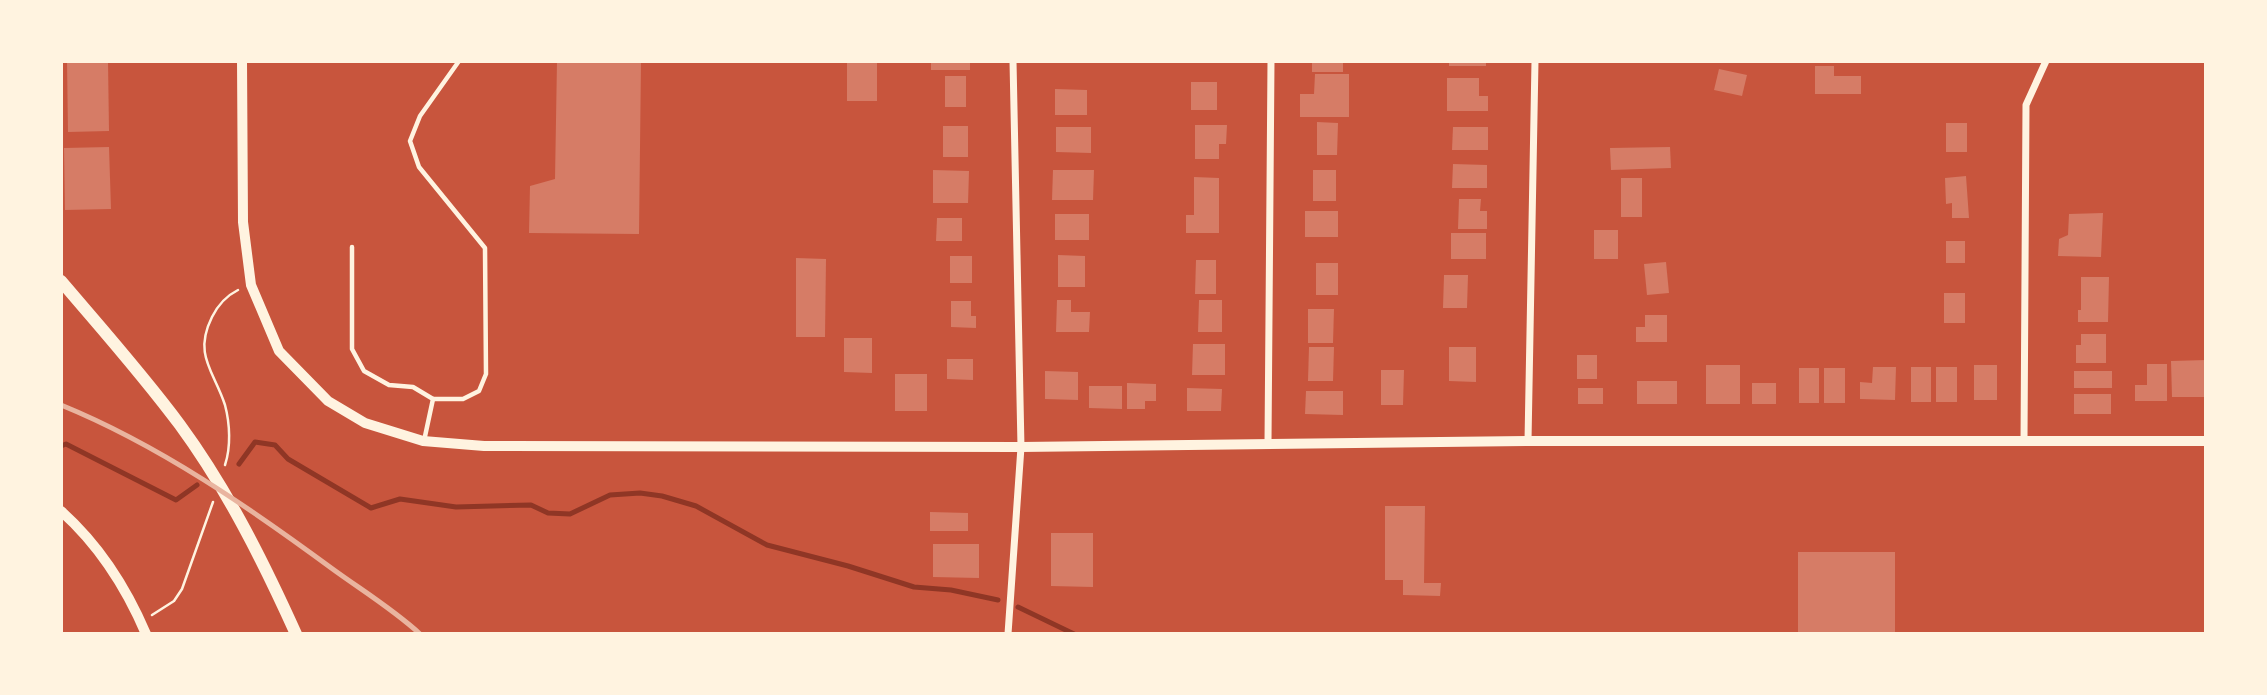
<svg xmlns="http://www.w3.org/2000/svg" width="2267" height="695" viewBox="0 0 2267 695" font-family="'Golos Text',sans-serif">
  <style>
    .lines { fill: none; stroke-linecap: round; stroke-linejoin: round }
    .stream { stroke: #8f3625; stroke-width: 5 }
    .building { fill: #d67c66 }
    .path { stroke: #fff3e0; stroke-width: 2.5 }
    .service { stroke: #fff3e0; stroke-width: 4.5 }
    .minor { stroke: #fff3e0; stroke-width: 7 }
    .tertiary { stroke: #fff3e0; stroke-width: 10 }
    .primary { stroke: #fff3e0; stroke-width: 12 }
    .rail { stroke: #e9b49f; stroke-width: 5 }
  </style>
  <rect width="100%" height="100%" fill="#c8553d"/>
  <g class="lines">
    <g class="stream">
      <path d="M61,446L66,444L176,500L197,485"/>
      <path d="M239,464L255,442L275,445L288,459L371,508L400,499L456,507L531,505L548,513L570,514L610,495L640,493L662,496L696,506L767,545L848,566L914,587L951,590L998,600"/>
      <path d="M1018,607L1074,634"/>
    </g>
  </g>
  <g class="building">
    <path d="M67,61H108L109,131L68,132Z"/>
    <path d="M557,61H641L639,234L529,233L530,186L555,179Z"/>
    <rect x="847" y="61" width="30" height="40"/>
    <rect x="931" y="61" width="39" height="9"/>
    <rect x="1312" y="61" width="31" height="11"/>
    <rect x="1449" y="61" width="37" height="5"/>
    <path d="M1815,66H1834V76H1861V94H1815Z"/>
    <path d="M1719,69L1747,75L1742,96L1714,90Z"/>
    <path d="M1315,74H1349V117H1300V94H1314Z"/>
    <rect x="945" y="76" width="21" height="31"/>
    <path d="M1447,78H1479V96H1488V111H1447Z"/>
    <rect x="1191" y="82" width="26" height="28"/>
    <path d="M1055,89L1087,90V115H1055Z"/>
    <path d="M1317,122L1338,123L1337,155H1317Z"/>
    <rect x="1946" y="123" width="21" height="29"/>
    <path d="M1195,125H1227L1226,144H1219V159H1195Z"/>
    <rect x="943" y="126" width="25" height="31"/>
    <path d="M1056,127H1091V153L1056,152Z"/>
    <path d="M1453,127H1488V150H1452Z"/>
    <path d="M109,147L111,209L65,210L64,148Z"/>
    <path d="M1670,147L1671,168L1611,170L1610,148Z"/>
    <path d="M1453,164L1487,165V188H1452Z"/>
    <path d="M933,170L969,171L968,203H933Z"/>
    <path d="M1053,170H1094L1093,200H1052Z"/>
    <rect x="1313" y="170" width="23" height="31"/>
    <path d="M1966,176L1969,218H1952V203L1946,204L1945,178Z"/>
    <path d="M1194,177L1219,178V233H1186V215H1194Z"/>
    <rect x="1621" y="178" width="21" height="39"/>
    <path d="M1459,199H1481L1480,211H1487V229H1458Z"/>
    <rect x="1305" y="211" width="33" height="26"/>
    <path d="M2103,213L2101,257L2058,256L2059,239L2068,235L2069,214Z"/>
    <rect x="1055" y="214" width="34" height="26"/>
    <path d="M937,218H962V241H936Z"/>
    <rect x="1594" y="230" width="24" height="29"/>
    <rect x="1451" y="233" width="35" height="26"/>
    <rect x="1946" y="241" width="19" height="22"/>
    <path d="M1058,255L1085,256V287H1058Z"/>
    <rect x="950" y="256" width="22" height="27"/>
    <path d="M796,258L826,259L825,337H796Z"/>
    <path d="M1196,260H1216V294H1195Z"/>
    <path d="M1666,262L1669,293L1647,295L1644,264Z"/>
    <rect x="1316" y="263" width="22" height="32"/>
    <path d="M1444,275H1468L1467,308H1443Z"/>
    <path d="M2081,277H2109L2108,322H2078V310H2081Z"/>
    <rect x="1944" y="293" width="21" height="30"/>
    <path d="M1057,300H1071V312H1090L1089,332H1056Z"/>
    <path d="M1199,300H1222V332H1198Z"/>
    <path d="M951,301H971V316H976V328L951,327Z"/>
    <path d="M1308,309H1334L1333,343H1308Z"/>
    <path d="M1645,315H1667V342H1636V327H1645Z"/>
    <path d="M2081,334H2106V363H2076V345H2081Z"/>
    <path d="M844,338H872V373L844,372Z"/>
    <path d="M1193,344H1225V375H1192Z"/>
    <path d="M1309,347H1334L1333,381H1308Z"/>
    <path d="M1449,347H1476V382L1449,381Z"/>
    <rect x="1577" y="355" width="20" height="24"/>
    <path d="M947,359H973V380L947,379Z"/>
    <path d="M2206,360V397H2172L2171,361Z"/>
    <path d="M2147,364H2167V401H2135V385H2147Z"/>
    <rect x="1706" y="365" width="34" height="39"/>
    <rect x="1974" y="365" width="23" height="35"/>
    <path d="M1873,367H1896L1895,400L1860,399V382L1872,383Z"/>
    <rect x="1911" y="367" width="20" height="35"/>
    <rect x="1936" y="367" width="21" height="35"/>
    <rect x="1799" y="368" width="20" height="35"/>
    <rect x="1824" y="368" width="21" height="35"/>
    <path d="M1381,370H1404L1403,405H1381Z"/>
    <path d="M1045,371L1078,372V400L1045,399Z"/>
    <rect x="2074" y="371" width="38" height="17"/>
    <rect x="895" y="374" width="32" height="37"/>
    <rect x="1637" y="381" width="40" height="23"/>
    <path d="M1127,383L1156,384V401H1145V409H1127Z"/>
    <rect x="1752" y="383" width="24" height="21"/>
    <path d="M1089,386H1122V409L1089,408Z"/>
    <path d="M1187,388L1222,389L1221,411H1187Z"/>
    <rect x="1578" y="388" width="25" height="16"/>
    <path d="M1306,391H1343V415L1305,414Z"/>
    <rect x="2074" y="394" width="37" height="20"/>
    <path d="M1385,506H1425L1424,583H1441L1440,596L1403,595V580H1385Z"/>
    <path d="M930,512L968,513V531H930Z"/>
    <path d="M1051,533H1093V587L1051,586Z"/>
    <path d="M933,544H979V578L933,577Z"/>
    <rect x="1798" y="552" width="97" height="82"/>
  </g>
  <g class="lines">
    <g class="path">
      <path d="M225,465C231,447 230,424 225,405C214,371 193,355 212,317C218,305 226,296 238,290"/>
      <path d="M152,615L174,601L182,589L213,502"/>
    </g>
    <g class="service">
      <path d="M352,247V349L364,371L389,385L413,387L433,399L424,441"/>
      <path d="M433,399H463L479,391L486,374L485,248L419,167L410,141L420,116L459,61"/>
    </g>
    <g class="minor">
      <path d="M1528,441L1535,61"/>
      <path d="M2024,441L2026,105L2046,61"/>
      <path d="M1268,443L1271,61"/>
      <path d="M1008,634L1021,447L1013,61"/>
    </g>
    <g class="tertiary">
      <path d="M242,61L243,222L251,285L279,351L328,401L365,423L423,441L484,446L1021,447L1528,441H2206"/>
      <path d="M61,511C99,545 126,587 146,634"/>
    </g>
    <path class="primary" d="M61,281C101,328 143,375 180,425C227,489 263,561 296,634"/>
    <path class="rail" d="M61,405C159,445 250,508 334,570C363,591 394,610 420,634"/>
  </g>
  <rect width="2267" height="695" fill="none" stroke="#fff3e0" stroke-width="126"/>
</svg>
